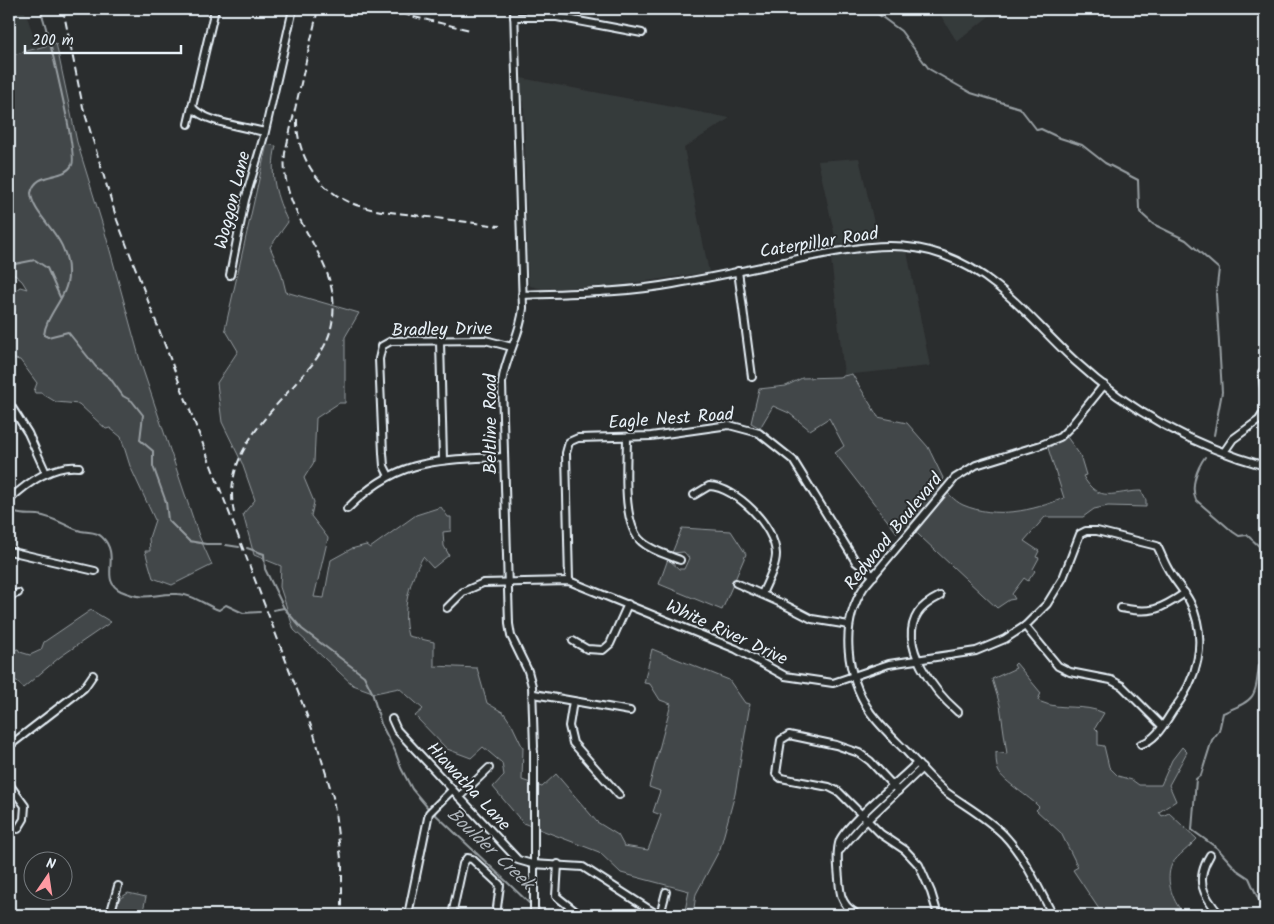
<svg xmlns="http://www.w3.org/2000/svg" width="1274" height="924" viewBox="0 0 1274 924" font-family="Kalam,sans-serif">
  <style>
    .built { fill: #363a3b }
    .green { fill: #424648; stroke: #959ca0 }
    .lines { fill: none; stroke-linecap: round; stroke-linejoin: round }
    .stream { stroke: #989fa3; stroke-width: 2 }
    .minor-casing { stroke: #e8f1f8; stroke-width: 10 }
    .minor { stroke: #2a2d2e; stroke-width: 6 }
    .rail { stroke: #e8f1f8; stroke-width: 2; stroke-dasharray: 8 4; stroke-linecap: butt }
    .labels { text-anchor: middle; stroke-width: 4; stroke-linejoin: round; paint-order: stroke }
    .street-label { font-size: 18px; fill: #e8f1f8; stroke: #2a2d2e }
    .water-label { font-size: 19px; font-style: italic; fill: #acb3b9; stroke: #2a2d2e }
  </style>
  <rect width="100%" height="100%" fill="#2a2d2e"/>
  <filter id="ink" filterUnits="userSpaceOnUse"><feTurbulence type="fractalNoise" baseFrequency=".02" numOctaves="2"/><feDisplacementMap in="SourceGraphic" scale="10" xChannelSelector="R" yChannelSelector="G"/><feConvolveMatrix kernelMatrix="1 2 1 2 8 2 1 2 1" color-interpolation-filters="sRGB"/></filter>
  <g filter="url(#ink)">
    <g class="built">
      <path d="M9,9H24L38,47L9,56Z"/>
      <path d="M937,9H998L957,42Z"/>
      <path d="M521,78L730,118L684,148L709,272L613,286L543,289L530,286L528,280L524,102L522,101Z"/>
      <path d="M859,158L878,240L837,245L818,161Z"/>
      <path d="M874,251L907,252L930,366L844,375L831,258Z"/>
    </g>
    <g class="green">
      <path d="M56,43L77,142L106,236L141,364L199,536L212,565L172,585L153,578L145,551H150L149,538L155,520L130,466L121,437L110,428L106,429L79,404L56,402L41,393H35L34,391L37,383L20,360L9,358V350L12,344L9,341V330L15,309L9,303V295L20,287L27,289L22,281L9,270V56Z"/>
      <path d="M267,144L276,146C269,174 276,197 288,222L270,247L281,272L286,292L359,313L345,337V403H339L316,418L314,462L304,478L314,502L311,516L328,538L314,597L324,598L331,560L351,549L366,545L370,548L416,515L441,507L448,517H451V531L443,532L444,546L449,555L433,568L423,557C410,579 401,610 408,636L434,642V666L477,668L487,703L504,713L512,725L523,748L522,780L542,787L556,774L597,822L618,835L624,846L648,850L661,815L653,812L660,791L649,787L671,704L660,700L650,684L644,683L652,649L729,680L745,703L750,704L735,794L720,849L696,894L693,915H684L689,891L621,873L599,852L523,823L493,787L504,775L502,763L483,747L471,758L447,749L415,716L423,709L399,688L375,693L353,685L294,630L280,587L281,566L254,555L243,514L255,500L242,463L222,422L217,383L238,351L225,329Z"/>
      <path d="M852,374L878,417L907,423L928,447L943,478L940,484C946,491 954,501 963,505C996,519 1032,511 1064,498L1048,448L1067,437L1080,455L1086,475L1083,476C1099,505 1115,491 1141,491L1146,500V507L1108,506L1094,509L1083,517H1045L1024,541L1039,551L1036,557L1039,558L1033,569L1035,571L1028,581L1024,578L1012,594L1015,599L1009,600L997,608L906,523L897,533L835,453L844,446L829,418L810,430L789,413L773,406L760,428L751,423L759,389L786,386L802,378L839,377Z"/>
      <path d="M682,528L731,531L746,554L722,610L659,584L668,559L679,569H684L689,558L684,552L672,553Z"/>
      <path d="M91,610L111,622L60,657L23,688L17,681H9V651L18,649L20,652L30,655L41,650L44,642Z"/>
      <path d="M1016,663L1041,693L1038,700L1041,702C1061,711 1083,703 1104,713L1095,728L1098,731V745L1104,746L1109,767L1118,776L1132,780L1139,785H1161L1172,760L1182,747L1187,752L1169,785L1176,801L1159,812L1162,816L1169,813L1197,839C1190,847 1178,855 1172,864C1164,881 1174,904 1185,915H1103L1073,870L1078,867L1061,833L1036,810L1039,807C1030,797 1003,781 999,772C996,767 996,758 996,752L1007,754L1000,705L992,679L1016,668L1014,665Z"/>
      <path d="M128,893L146,897L142,915H115L119,899Z"/>
    </g>
    <g class="lines">
      <g class="stream">
        <path d="M40,9C47,27 78,155 72,165C63,181 36,170 31,193C33,219 70,235 68,275C68,297 46,314 44,335L48,337L68,332L96,367L110,378L123,396L132,401L143,415L140,440L153,451V466L166,502L168,520L189,541L206,544H221"/>
        <path d="M871,9L901,31L929,69L971,93L1020,108L1037,130L1041,129L1060,138L1082,145L1105,163L1138,180L1139,209L1143,215L1153,224L1186,240L1219,269L1216,294L1222,392L1214,435"/>
        <path d="M9,258L15,264L35,260L47,268L60,297"/>
        <path d="M1205,457C1197,468 1190,487 1196,500L1233,532L1239,536L1247,535L1260,547V584L1265,614"/>
        <path d="M16,513C24,516 31,514 38,515C54,517 67,527 81,531C89,533 96,531 102,537C122,556 98,580 121,591C147,602 152,593 177,594C192,594 205,605 219,610L226,605L243,613L260,612"/>
        <path d="M226,545L239,547"/>
        <path d="M247,548L264,554L265,569L284,608"/>
        <path d="M273,610L284,608L302,629L364,676L372,692L381,724L395,751L401,768L412,789L428,808"/>
        <path d="M1265,662L1259,665C1255,700 1255,699 1223,713L1219,731L1212,740L1201,775L1196,779L1192,830L1217,848L1237,870L1249,878L1265,914"/>
        <path d="M434,813L529,903"/>
        <path d="M537,906L544,915"/>
      </g>
      <defs>
        <g id="minor">
          <path d="M514,9L523,308C521,335 505,356 502,383L509,624L511,636L528,671L532,686L534,747"/>
          <path d="M514,17H557L642,33"/>
          <path d="M192,107C203,122 245,127 264,132"/>
          <path d="M188,124L215,9"/>
          <path d="M738,271L752,377"/>
          <path d="M230,275L245,200L264,136L293,9"/>
          <path d="M522,295C572,293 623,293 673,284C715,277 756,268 798,259C847,250 894,237 943,255C1001,276 1032,322 1076,362C1129,411 1196,447 1265,466"/>
          <path d="M440,342L443,459"/>
          <path d="M9,403L28,433L46,473"/>
          <path d="M627,437C627,463 621,525 642,542C652,551 668,555 680,560"/>
          <path d="M1224,452L1233,439L1259,420L1264,412L1265,397L1262,372"/>
          <path d="M389,476L384,466L383,453L379,359L382,346L391,341L485,340L512,347"/>
          <path d="M694,495L709,486C736,487 775,526 776,554C776,567 767,582 762,594"/>
          <path d="M9,500C27,483 52,464 79,467"/>
          <path d="M347,509C397,458 437,460 504,457"/>
          <path d="M9,551L95,571"/>
          <path d="M569,581L566,453L569,442L578,438L651,436L729,425L759,433L793,460L856,562L874,576"/>
          <path d="M736,583L781,603L812,619L849,625"/>
          <path d="M9,596L18,593"/>
          <path d="M940,596C932,600 923,605 918,613C897,645 935,692 958,712"/>
          <path d="M447,608L463,592L483,583L569,581L736,649L785,676L833,683L889,664L976,651L1005,639L1025,626L1047,604L1063,578L1080,534L1086,531H1097L1157,546C1161,553 1163,560 1167,567C1173,579 1183,589 1190,602C1209,641 1197,680 1172,712C1164,724 1156,740 1141,744"/>
          <path d="M1121,608C1151,614 1160,610 1185,593"/>
          <path d="M1025,626L1058,666L1070,672L1111,680L1122,686L1162,726"/>
          <path d="M573,641L587,649L603,650L610,644L628,604"/>
          <path d="M534,694L630,711"/>
          <path d="M573,701L569,726L573,743L619,795"/>
          <path d="M392,719L397,730L518,860L532,864L583,867L658,915"/>
          <path d="M9,746L84,688L93,675"/>
          <path d="M9,784L25,806L24,819L18,829"/>
          <path d="M898,791L870,761L859,753L836,745L789,735L781,740L776,774L781,778L829,787L839,792L881,834L905,850L919,865L931,892L938,915"/>
          <path d="M459,797L489,768"/>
          <path d="M840,850L861,826L922,768"/>
          <path d="M1210,855C1195,880 1202,894 1220,915"/>
          <path d="M558,864L556,896L580,915"/>
          <path d="M854,912C841,904 840,893 839,879C838,867 836,851 840,840C847,824 902,778 917,763"/>
          <path d="M110,915L118,886"/>
          <path d="M408,915L429,813L452,790"/>
          <path d="M452,915L463,864L467,858L472,859L500,885L496,915"/>
          <path d="M534,915V751"/>
          <path d="M660,915L666,892"/>
          <path d="M1053,915C1038,888 1025,857 1004,835C986,817 965,806 946,792C931,780 919,765 906,751C894,739 880,726 870,712C846,675 839,625 864,587L955,478L976,465L1041,445L1060,437L1071,426L1104,385"/>
        </g>
      </defs>
      <use href="#minor" class="minor-casing"/>
      <use href="#minor" class="minor"/>
      <g class="rail">
        <path d="M63,9L83,107L117,220L314,734L333,797L342,866V915"/>
        <path d="M391,9L410,16L470,30"/>
        <path d="M297,119C296,159 323,197 363,207C381,212 401,213 420,216C446,219 473,223 500,226"/>
        <path d="M234,513C222,455 268,416 302,376C314,363 325,349 330,332C350,260 278,225 285,153L318,9"/>
      </g>
    </g>
  </g>
  <g class="labels">
    <g class="street-label">
      <text transform="translate(232 200) rotate(-76)" y="6">Woggon Lane</text>
      <text transform="translate(819 242) rotate(-9)" y="6">Caterpillar Road</text>
      <text transform="translate(442 329) rotate(-1)" y="6">Bradley Drive</text>
      <text transform="translate(671 418) rotate(-4)" y="6">Eagle Nest Road</text>
      <text transform="translate(490 424) rotate(-90)" y="6">Beltline Road</text>
      <text transform="translate(893 531) rotate(-51)" y="6">Redwood Boulevard</text>
      <text transform="translate(727 632) rotate(25)" y="6">White River Drive</text>
      <text transform="translate(469 786) rotate(47)" y="6">Hiawatha Lane</text>
    </g>
    <g class="water-label">
      <text transform="translate(491 848) rotate(43)" y="7">Boulder Creek</text>
    </g>
  </g>
  <rect width="1274" height="924" fill="none" stroke="#2a2d2e" stroke-width="30"/>
  <rect x="15" y="15" width="1244" height="894" fill="none" stroke="#e8f1f8" stroke-width="2" filter="url(#ink)"/>
  <g transform="translate(48 876) rotate(13)"><circle r="24" fill="#2a2d2e" stroke="#767b7f"/>
  <path d="M0-4L9 19L0 12L-9 19Z" fill="#ff9aa2"/>
  <text y="-8" font-size="14" font-weight="bold" text-anchor="middle" fill="#e8f1f8">N</text>
  </g>
  <path d="M25 45v8h156v-8" fill="none" stroke="#e8f1f8" stroke-width="2.5"/>
  <text x="32" y="45" font-size="15" fill="#e8f1f8" stroke="#2a2d2e" stroke-width="4" paint-order="stroke">200 m</text>
</svg>
